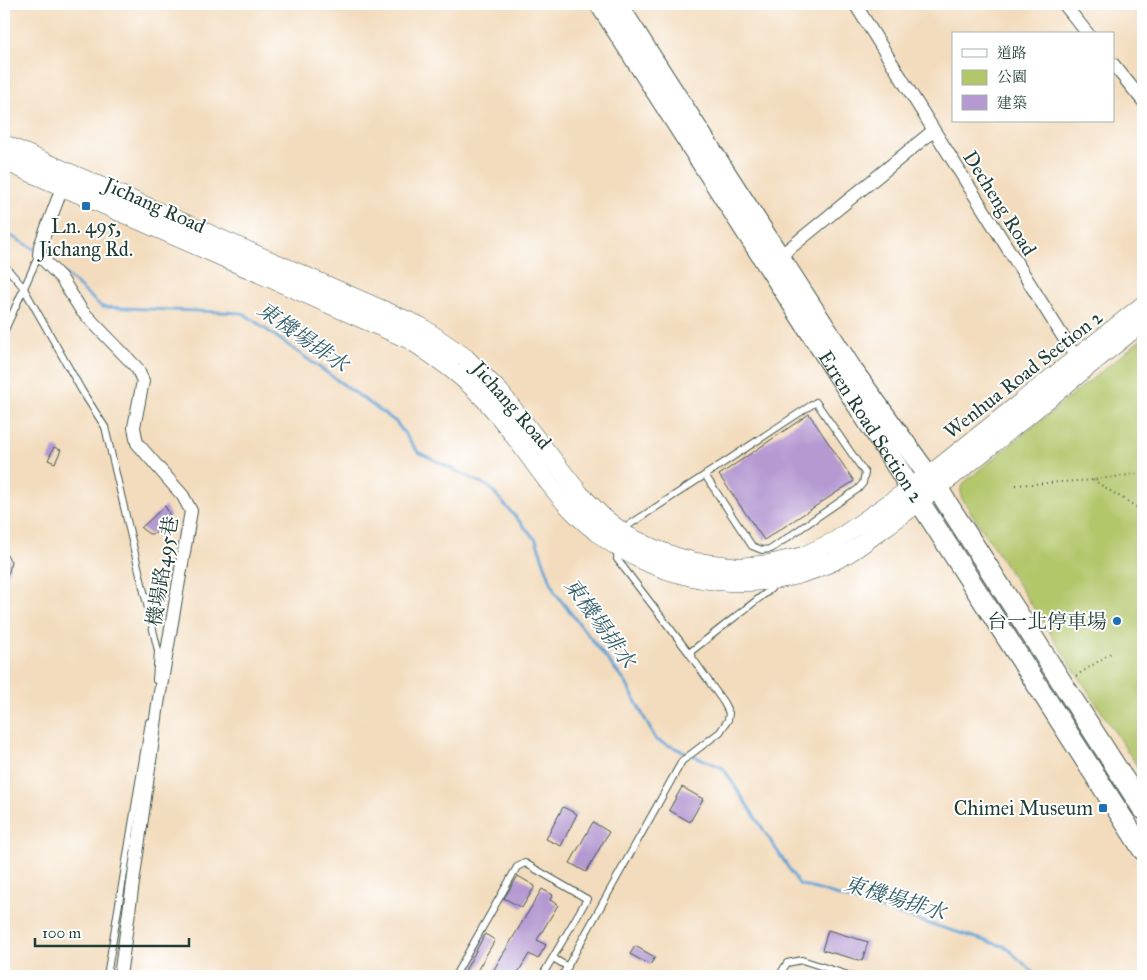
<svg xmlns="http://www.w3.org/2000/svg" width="1147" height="980" viewBox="0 0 1147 980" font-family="'IM FELL Great Primer','Noto Serif TC',serif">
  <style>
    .green { fill: #b2c66a; stroke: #68824f }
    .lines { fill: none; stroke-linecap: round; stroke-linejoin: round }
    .stream { stroke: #5fa0d2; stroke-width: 3 }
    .building { fill: #b59ad2 }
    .lane-casing { stroke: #3f5549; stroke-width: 8 }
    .street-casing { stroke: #3f5549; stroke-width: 14 }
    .secondary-casing { stroke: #3f5549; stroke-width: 19 }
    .primary-casing { stroke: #3f5549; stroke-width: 22 }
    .path { stroke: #3f5549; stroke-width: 2; stroke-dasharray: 1 4; stroke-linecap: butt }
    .lane { stroke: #fff; stroke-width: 6 }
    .street { stroke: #fff; stroke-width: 12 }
    .secondary { stroke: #fff; stroke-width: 18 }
    .primary { stroke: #fff; stroke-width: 20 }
    .poi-dot { fill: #1f6fb2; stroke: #fff; stroke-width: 2 }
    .labels { text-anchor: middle; stroke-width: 4; stroke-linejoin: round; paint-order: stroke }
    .street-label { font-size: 20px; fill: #1f3d34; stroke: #fff }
    .poi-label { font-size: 20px; fill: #1f3d34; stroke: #fff; text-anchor: end }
    .water-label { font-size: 21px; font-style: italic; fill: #35606b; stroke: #fff }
  </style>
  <rect width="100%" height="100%" fill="#fff"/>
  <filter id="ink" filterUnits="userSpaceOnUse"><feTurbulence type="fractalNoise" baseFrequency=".02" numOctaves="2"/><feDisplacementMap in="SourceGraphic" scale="10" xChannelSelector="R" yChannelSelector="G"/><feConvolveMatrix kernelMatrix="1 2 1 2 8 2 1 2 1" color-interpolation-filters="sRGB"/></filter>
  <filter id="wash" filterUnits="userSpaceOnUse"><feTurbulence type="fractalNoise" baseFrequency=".0096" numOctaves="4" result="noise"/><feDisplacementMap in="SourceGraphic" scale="20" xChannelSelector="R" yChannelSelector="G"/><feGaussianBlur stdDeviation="1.12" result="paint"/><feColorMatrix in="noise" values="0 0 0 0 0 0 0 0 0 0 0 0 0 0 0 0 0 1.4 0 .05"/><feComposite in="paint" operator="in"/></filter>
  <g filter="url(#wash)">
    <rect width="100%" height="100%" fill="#f3dcbd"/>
    <path class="green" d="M1143,338V775L961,497V488L966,481Z"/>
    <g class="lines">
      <g class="stream">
        <path d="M4,232L36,250"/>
        <path d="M64,273L102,307L243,313L396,422L418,452L489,487L536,540L555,593L626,683L656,740L723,768L799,884L1006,947L1037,976"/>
      </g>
    </g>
    <g id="blocks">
      <g class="building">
        <path d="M809,414L854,481L764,540L719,475Z"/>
        <path d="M54,447L61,450L55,463L48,460Z"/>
        <path d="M165,506L170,515L167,526L159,533L149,534L141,528Z"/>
        <path d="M5,553L11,561L9,572L4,578Z"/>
        <path d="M682,787L703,799L690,822L669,810Z"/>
        <path d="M563,807L577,814L561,846L546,839Z"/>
        <path d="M593,822L609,832L586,872L570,863Z"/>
        <path d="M518,876L535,886L522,908L504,898Z"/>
        <path d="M542,889L553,895L550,900L558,905L537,940L546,945L538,959L529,954L516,976H490Z"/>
        <path d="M828,930L868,942L862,961L822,950Z"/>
        <path d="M485,934L495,940L474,976L465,971Z"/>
        <path d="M635,946L655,957L650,965L630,954Z"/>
      </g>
    </g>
  </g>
  <g filter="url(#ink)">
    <use href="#blocks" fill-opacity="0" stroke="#3f5549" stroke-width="1"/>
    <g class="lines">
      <defs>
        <g id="lane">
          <path d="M4,265L23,287L82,391L105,427L158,651L156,680"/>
          <path d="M4,332L39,255"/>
          <path d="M626,534L629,525L816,402L865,473L863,483L858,489L771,549L762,550L752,546L705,475"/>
          <path d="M689,653L771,589V582"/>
          <path d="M553,958L568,967"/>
          <path d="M107,976L149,722"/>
          <path d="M458,976L457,972L517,867L525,863L587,899L542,976"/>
          <path d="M562,976L682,761L720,732L728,720L729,713L724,703L689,653L617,559L618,549"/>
          <path d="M779,976L787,963L802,960L851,976"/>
        </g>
        <g id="street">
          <path d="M855,4L1080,364"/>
          <path d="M1064,4L1088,34"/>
          <path d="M1113,64L1143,101"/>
          <path d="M65,180L40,246L39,255L61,278L82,311L137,368L143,381L134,427L137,443L183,496L191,511L158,704L120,976"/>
          <path d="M779,257L933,131"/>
        </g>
        <g id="secondary">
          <path d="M4,144L420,326L466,358L500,392L580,494L603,517L626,535L655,549L677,557L696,562L739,567L769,564L803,556L835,541L928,476L1143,305"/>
          <path d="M4,161L410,340C437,358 463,376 485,400C523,441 549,495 594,530C663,587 768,601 847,554C859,547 870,538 881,530C918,504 952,477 987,449C1039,406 1091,364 1143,322"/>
        </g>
        <g id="primary">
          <path id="s1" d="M600,4L1143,850"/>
          <path d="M617,4L853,371L938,489L1143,809"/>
        </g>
      </defs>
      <use href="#lane" class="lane-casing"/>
      <use href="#street" class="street-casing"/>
      <use href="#secondary" class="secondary-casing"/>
      <use href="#primary" class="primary-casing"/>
      <g class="path">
        <path d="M1093,480L1143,511"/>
        <path d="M1016,485L1093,480L1143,473"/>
        <path d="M1076,676L1111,653"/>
        <path d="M1137,769L1143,762"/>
      </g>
      <use href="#lane" class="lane"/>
      <use href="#street" class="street"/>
      <use href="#secondary" class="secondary"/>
      <use href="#primary" class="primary"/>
    </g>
  </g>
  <g class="poi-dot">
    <rect x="81" y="201" width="10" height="10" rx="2.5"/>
    <circle cx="1117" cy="621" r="5"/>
    <rect x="1098" y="803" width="10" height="10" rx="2.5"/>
  </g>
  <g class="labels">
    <g class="street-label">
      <text transform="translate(1000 203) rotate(58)" y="7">Decheng Road</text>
      <text transform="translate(155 205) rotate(24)" y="7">Jichang Road</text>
      <text transform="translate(1023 374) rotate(-38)" y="7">Wenhua Road Section 2</text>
      <text transform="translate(512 405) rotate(49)" y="7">Jichang Road</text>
      <text dy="7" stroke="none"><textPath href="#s1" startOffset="502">Erren Road Section 2</textPath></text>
      <text transform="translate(162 571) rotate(-81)" y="7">機場路495巷</text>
    </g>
    <g class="poi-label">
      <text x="86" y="233" text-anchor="middle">Ln. 495,<tspan x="86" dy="23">Jichang Rd.</tspan></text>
      <text x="1107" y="628">台一北停車場</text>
      <text x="1093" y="815">Chimei Museum</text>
    </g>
    <g class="water-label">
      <text transform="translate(303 337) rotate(35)" y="7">東機場排水</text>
      <text transform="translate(600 623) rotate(54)" y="7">東機場排水</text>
      <text transform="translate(895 898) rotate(17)" y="7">東機場排水</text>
    </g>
  </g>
  <rect width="1147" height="980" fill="none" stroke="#fff" stroke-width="20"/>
  <rect x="952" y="32" width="162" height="90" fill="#ffffff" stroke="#a5b1ae"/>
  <rect x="962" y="49" width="25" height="8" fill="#ffffff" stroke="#a5b1ae"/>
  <text x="997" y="58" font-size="15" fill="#1f3d34">道路</text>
  <rect x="962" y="70" width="25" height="15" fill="#b2c66a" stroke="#a5b1ae"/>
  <text x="997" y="82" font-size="15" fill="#1f3d34">公園</text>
  <rect x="962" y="95" width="25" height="15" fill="#b59ad2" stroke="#a5b1ae"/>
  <text x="997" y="108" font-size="15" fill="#1f3d34">建築</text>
  <path d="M35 938v8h154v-8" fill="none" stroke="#1f3d34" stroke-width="2.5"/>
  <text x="42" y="938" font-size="15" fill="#1f3d34" stroke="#ffffff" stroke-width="4" paint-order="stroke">100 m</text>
</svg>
